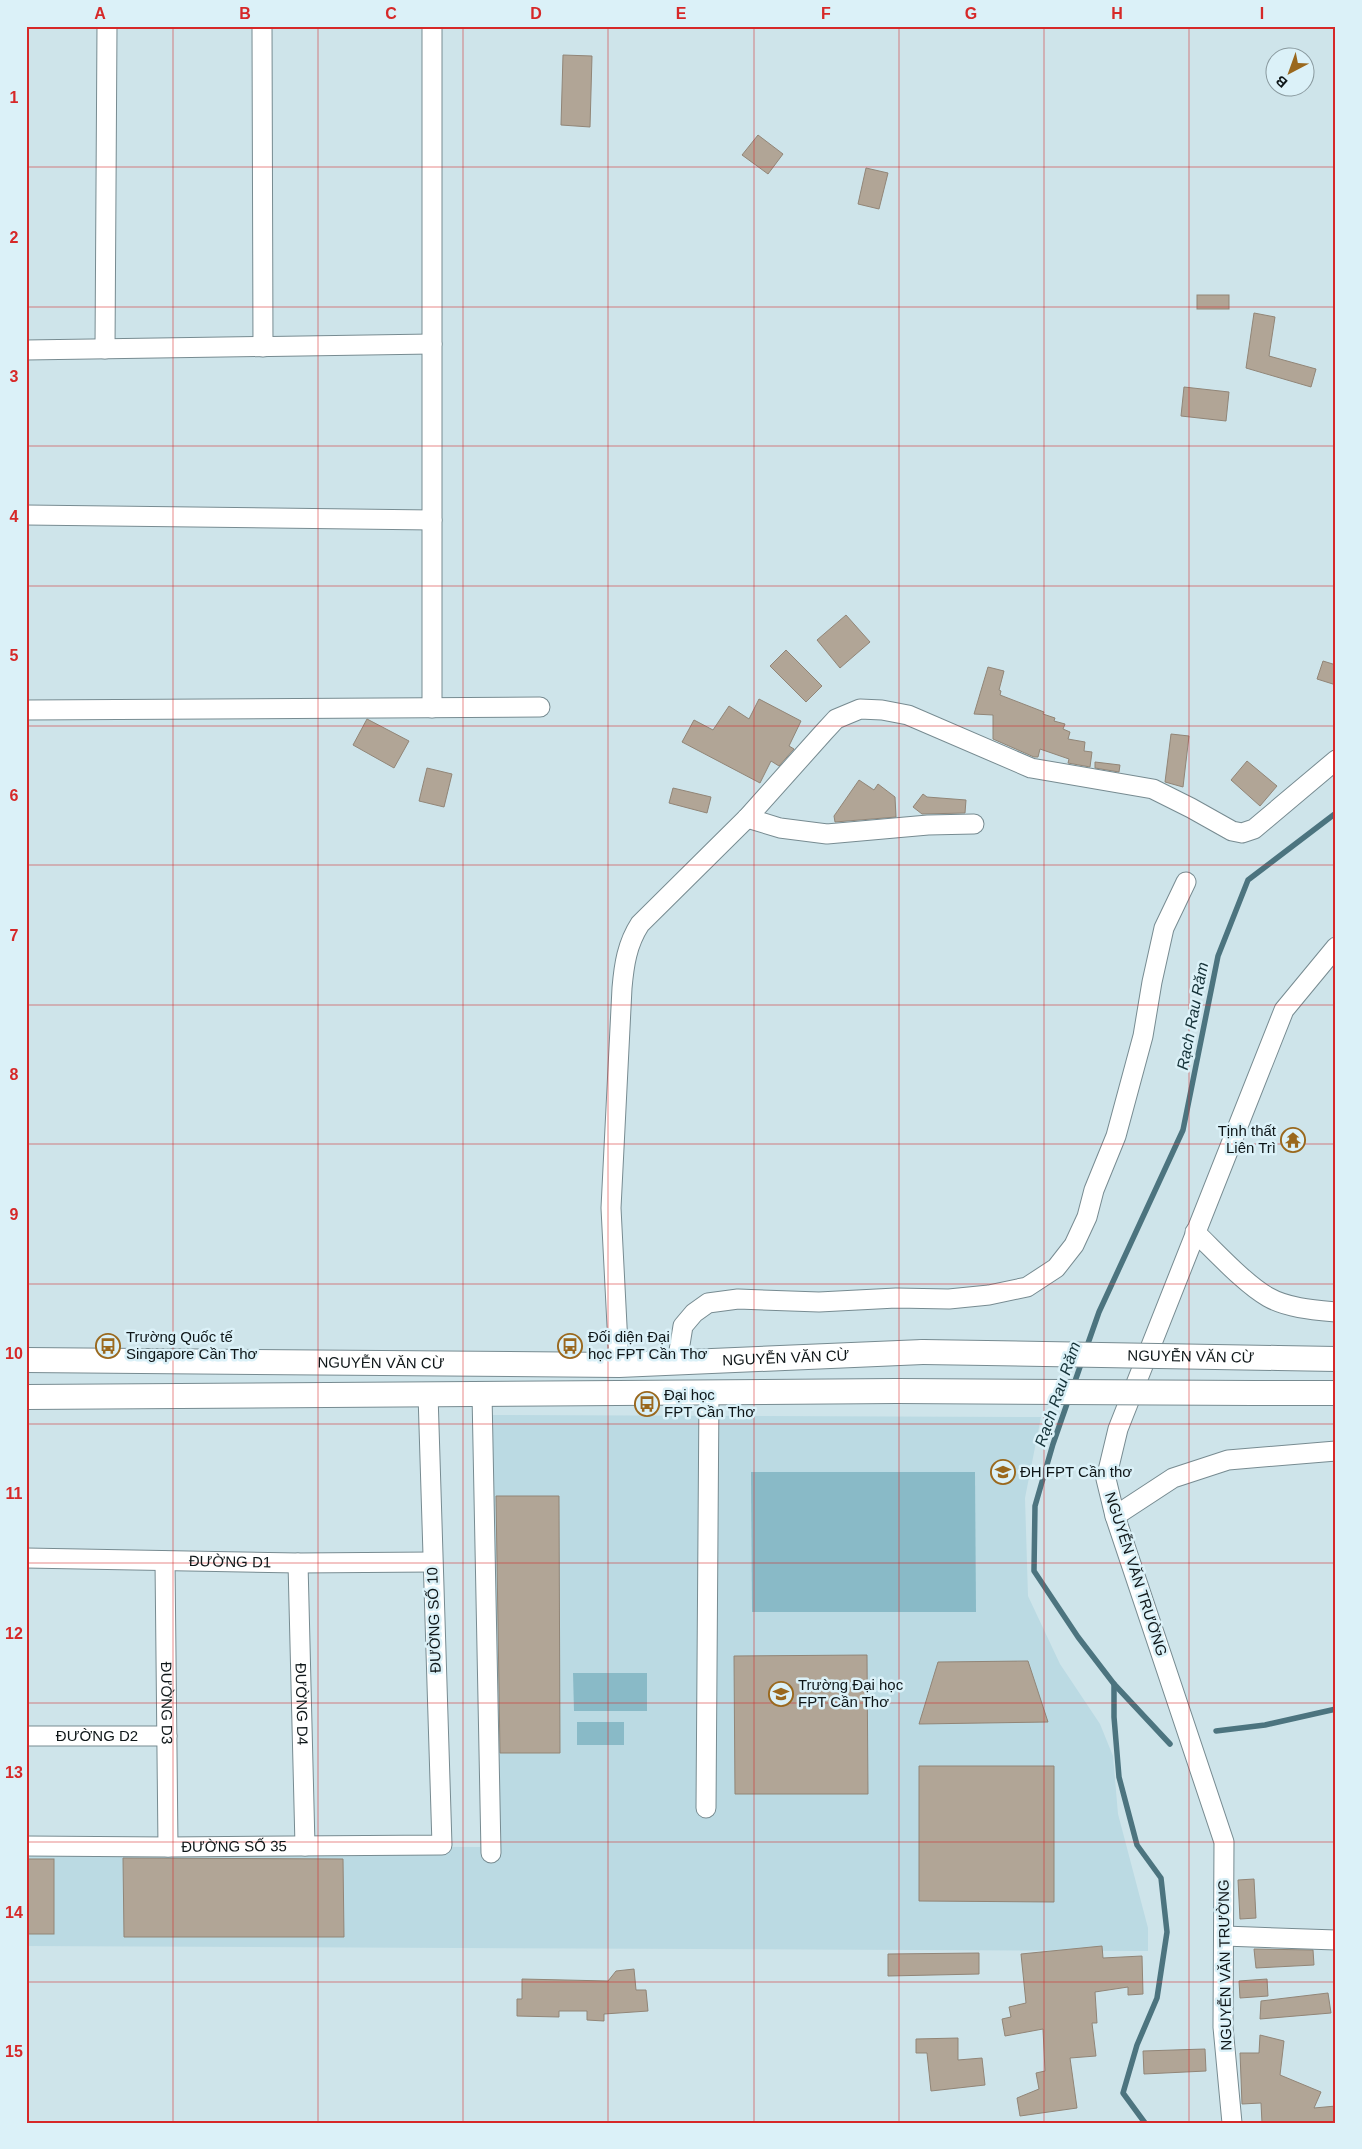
<svg xmlns="http://www.w3.org/2000/svg" width="1362" height="2149" viewBox="0 0 1362 2149" font-family="Arial,sans-serif">
  <style>
    .built { fill: #bbdae3 }
    .green { fill: #89bac7 }
    .lines { fill: none; stroke-linecap: round; stroke-linejoin: round }
    .stream { stroke: #4c747f; stroke-width: 5.5 }
    .building { fill: #b1a596; stroke: #918577 }
    .minor-casing { stroke: #778b91; stroke-width: 21 }
    .major-casing { stroke: #778b91; stroke-width: 26 }
    .minor { stroke: #fff; stroke-width: 19 }
    .major { stroke: #fff; stroke-width: 24 }
    .major-bridge-casing { stroke: #778b91; stroke-width: 26; stroke-linecap: butt }
    .major-bridge { stroke: #fff; stroke-width: 24 }
    .grid { fill: none; stroke: #d62828; stroke-width: 1; stroke-opacity: 0.55 }
    .labels { text-anchor: middle; stroke-width: 5; stroke-linejoin: round; paint-order: stroke }
    .poi-label { font-size: 15px; fill: #0e1618; stroke: #dbf1f8; text-anchor: start }
    .street-label { font-size: 15px; fill: #0e1618; stroke: #dbf1f8 }
    .water-label { font-size: 16px; font-style: italic; fill: #143137; stroke: #dbf1f8 }
    .neatline { fill: none; stroke: #d62828; stroke-width: 2 }
    .grid-label { font-size: 16px; text-anchor: middle; font-weight: bold; fill: #d62828 }
  </style>
  <rect width="100%" height="100%" fill="#cee4ea"/>
  <path class="built" d="M481,1415L1041,1417L1025,1498L1028,1596L1060,1664L1100,1724L1113,1756L1118,1814L1148,1928V1951L26,1946V1846L482,1847Z"/>
  <g class="green">
    <path d="M751,1472H975L976,1612H752Z"/>
    <path d="M573,1673H647V1711H574Z"/>
    <rect x="577" y="1722" width="47" height="23"/>
  </g>
  <g class="lines">
    <g class="stream">
      <path d="M1086,1349L1099,1312L1183,1130L1218,956L1248,880L1336,813"/>
      <path d="M1073,1387L1082,1361"/>
      <path d="M1069,1398L1053,1444L1035,1506L1034,1571L1078,1637L1114,1684V1717L1119,1777L1137,1845L1161,1878L1167,1932L1157,1998L1137,2045L1123,2093L1145,2123"/>
      <path d="M1114,1684L1170,1744"/>
      <path d="M1216,1731L1265,1725L1336,1709"/>
    </g>
  </g>
  <g class="building">
    <path d="M563,55L592,56L590,127L561,125Z"/>
    <path d="M758,135L783,154L768,174L742,155Z"/>
    <path d="M866,168L888,173L879,209L858,204Z"/>
    <rect x="1197" y="295" width="32" height="14"/>
    <path d="M1254,313L1275,317L1269,356L1316,369L1311,387L1246,368Z"/>
    <path d="M1184,387L1229,392L1226,421L1181,416Z"/>
    <path d="M846,615L870,642L840,668L817,640Z"/>
    <path d="M786,650L822,686L806,702L770,666Z"/>
    <path d="M1323,661L1336,665V685L1317,679Z"/>
    <path d="M988,667L1004,671L999,690L1001,691L1000,695L1044,712L1043,714L1055,718L1054,721L1065,724L1063,729L1070,732L1068,739L1085,742L1084,751L1092,752L1090,767L1068,763L1069,759L1040,749L1038,757H1034L993,739V715L974,714Z"/>
    <path d="M759,699L801,721L789,746L794,749L779,766L771,761L760,783L682,742L694,720L713,730L729,706L749,719Z"/>
    <path d="M367,719L409,741L394,768L353,745Z"/>
    <path d="M1171,734L1189,736L1183,787L1165,782Z"/>
    <path d="M1247,761L1277,786L1260,806L1231,780Z"/>
    <path d="M1095,762L1120,765L1119,772L1095,768Z"/>
    <path d="M427,768L452,774L444,807L419,801Z"/>
    <path d="M859,780L874,790L878,784L895,797L896,817L835,822L834,816Z"/>
    <path d="M673,788L711,797L707,813L669,803Z"/>
    <path d="M923,794L927,797L966,800L965,813L922,814L913,807Z"/>
    <path d="M496,1496H559L560,1753H500Z"/>
    <path d="M867,1655L868,1794H735L734,1656Z"/>
    <path d="M1028,1661L1048,1722L919,1724L938,1662Z"/>
    <path d="M919,1766H1054V1902L919,1901Z"/>
    <path d="M123,1858L343,1859L344,1937H124Z"/>
    <rect x="26" y="1859" width="28" height="75"/>
    <path d="M1254,1879L1256,1918L1240,1919L1238,1880Z"/>
    <path d="M1102,1946L1103,1958L1142,1956L1143,1994L1128,1995V1987L1095,1992L1097,2023H1092L1096,2056L1070,2058L1077,2108L1020,2116L1017,2098L1039,2089L1036,2073L1045,2071L1043,2029L1005,2036L1002,2019L1011,2017L1009,2007L1026,2003L1021,1954Z"/>
    <path d="M1254,1949L1313,1950L1314,1965L1256,1968Z"/>
    <path d="M979,1953V1974L888,1976V1954Z"/>
    <path d="M634,1969L636,1990H646L648,2011L604,2014V2021L587,2020V2011H559V2017L517,2016V1999H522V1979L608,1981L616,1971Z"/>
    <path d="M1267,1979L1268,1996L1240,1998L1239,1981Z"/>
    <path d="M1328,1993L1331,2013L1260,2019L1261,2001Z"/>
    <path d="M1260,2035L1284,2041L1280,2075L1321,2092L1314,2108L1336,2106V2123H1262L1261,2103L1242,2104L1240,2053H1259Z"/>
    <path d="M958,2038V2060L982,2058L985,2085L931,2091L927,2053H916V2039Z"/>
    <path d="M1205,2049L1206,2071L1144,2074L1143,2051Z"/>
  </g>
  <g class="lines">
    <defs>
      <g id="minor">
        <path d="M262,26L263,347"/>
        <path d="M105,349L107,26"/>
        <path d="M26,350L432,344"/>
        <path d="M26,515L432,520"/>
        <path d="M432,708V26"/>
        <path d="M26,710L540,707"/>
        <path d="M747,818L780,828L827,834L928,825L974,824"/>
        <path d="M1195,1232C1215,1251 1245,1284 1268,1297C1287,1308 1314,1310 1336,1312"/>
        <path d="M677,1363L683,1326L694,1313L708,1303L738,1299L819,1302L896,1298L949,1299L989,1295L1027,1287L1056,1268L1074,1245L1087,1217L1094,1190L1116,1136L1143,1036L1152,982L1164,928L1186,882"/>
        <path d="M619,1365L611,1208L622,988C624,965 627,944 640,924L747,818L824,732L836,719L860,709L882,710L908,715L1031,768L1153,789L1191,808L1232,831L1242,833L1254,829L1336,760"/>
        <path d="M482,1394L491,1853"/>
        <path d="M1115,1516L1173,1478L1228,1460L1336,1451"/>
        <path id="s1" d="M26,1558L298,1563L432,1562"/>
        <path id="s2" d="M165,1561L168,1847"/>
        <path id="s3" d="M298,1563L305,1846"/>
        <path id="s4" d="M26,1736H167"/>
        <path d="M706,1808L709,1392"/>
        <path id="s5" d="M26,1846L168,1847L442,1845L428,1394"/>
        <path d="M1224,1936L1336,1940"/>
        <path d="M1232,2123L1223,2027L1224,1842L1115,1516L1106,1479L1118,1429L1284,1010L1336,947"/>
      </g>
      <g id="major">
        <path d="M1278,1358L1336,1359"/>
        <path id="s6" d="M26,1360L619,1365L923,1352"/>
        <path d="M1254,1393H1336"/>
        <path d="M26,1397L897,1391"/>
      </g>
    </defs>
    <use href="#minor" class="minor-casing"/>
    <use href="#major" class="major-casing"/>
    <use href="#minor" class="minor"/>
    <use href="#major" class="major"/>
    <defs>
      <g id="major-bridge">
        <path id="s7" d="M923,1352L1278,1358"/>
        <path d="M897,1391L1254,1393"/>
      </g>
    </defs>
    <use href="#major-bridge" class="major-bridge-casing"/>
    <use href="#major-bridge" class="major-bridge"/>
  </g>
  <path class="grid" d="M173,26V2123M318,26V2123M463,26V2123M608,26V2123M754,26V2123M899,26V2123M1044,26V2123M1189,26V2123M26,167H1336M26,307H1336M26,446H1336M26,586H1336M26,726H1336M26,865H1336M26,1005H1336M26,1144H1336M26,1284H1336M26,1424H1336M26,1563H1336M26,1703H1336M26,1842H1336M26,1982H1336"/>
  <defs>
    <symbol id="temple-ring" viewBox="-11 -11 22 22"><circle r="9.5" fill="#dbf1f8" stroke="#9a681d" stroke-width="1.5"/><path d="M0-6L5-2H3V0L6.5 2.5H4V6H1.5V3h-3V6H-4V2.5H-6.5L-3 0V-2H-5Z" fill="#9a681d"/></symbol>
    <symbol id="bus-ring" viewBox="-11 -11 22 22"><circle r="9.5" fill="#dbf1f8" stroke="#9a681d" stroke-width="1.5"/><path d="M-5-6H5V4H4V6H2V4H-2V6H-4V4H-5ZM-3.5-4V0h7V-4ZM-3.5 1.2v1.5H-2V1.2ZM2 1.2v1.5H3.5V1.2Z" fill="#9a681d"/></symbol>
    <symbol id="university-ring" viewBox="-11 -11 22 22"><circle r="9.5" fill="#dbf1f8" stroke="#9a681d" stroke-width="1.5"/><path d="M0-5L7-2L0 1L-7-2ZM-4 1L0 2.5L4 1V4Q0 6-4 4Z" fill="#9a681d"/></symbol>
  </defs>
  <g fill-rule="evenodd">
    <use href="#temple-ring" x="1279" y="1126" width="28" height="28"/>
    <use href="#bus-ring" x="94" y="1332" width="28" height="28"/>
    <use href="#bus-ring" x="556" y="1332" width="28" height="28"/>
    <use href="#bus-ring" x="633" y="1390" width="28" height="28"/>
    <use href="#university-ring" x="989" y="1458" width="28" height="28"/>
    <use href="#university-ring" x="767" y="1680" width="28" height="28"/>
  </g>
  <g class="labels">
    <g class="poi-label">
      <text x="1276" y="1136" text-anchor="end">Tịnh thất<tspan x="1276" dy="17">Liên Trì</tspan></text>
      <text x="126" y="1342">Trường Quốc tế<tspan x="126" dy="17">Singapore Cần Thơ</tspan></text>
      <text x="588" y="1342">Đối diện Đại<tspan x="588" dy="17">học FPT Cần Thơ</tspan></text>
      <text x="664" y="1400">Đại học<tspan x="664" dy="17">FPT Cần Thơ</tspan></text>
      <text x="1020" y="1477">ĐH FPT Cần thơ</text>
      <text x="798" y="1690">Trường Đại học<tspan x="798" dy="17">FPT Cần Thơ</tspan></text>
    </g>
    <g class="street-label">
      <text dy="5" stroke="none"><textPath href="#s7" startOffset="268">NGUYỄN VĂN CỪ</textPath></text>
      <text dy="5" stroke="none"><textPath href="#s6" startOffset="760">NGUYỄN VĂN CỪ</textPath></text>
      <text dy="5" stroke="none"><textPath href="#s6" startOffset="355">NGUYỄN VĂN CỪ</textPath></text>
      <text dy="5" stroke="none"><textPath href="#s1" startOffset="204">ĐƯỜNG D1</textPath></text>
      <text transform="translate(1136 1574) rotate(72)" y="5">NGUYỄN VĂN TRƯỜNG</text>
      <text transform="translate(434 1620) rotate(-92)" y="5">ĐƯỜNG SỐ 10</text>
      <text dy="5" stroke="none"><textPath href="#s2" startOffset="142">ĐƯỜNG D3</textPath></text>
      <text dy="5" stroke="none"><textPath href="#s3" startOffset="141">ĐƯỜNG D4</textPath></text>
      <text dy="5" stroke="none"><textPath href="#s4" startOffset="71">ĐƯỜNG D2</textPath></text>
      <text dy="5" stroke="none"><textPath href="#s5" startOffset="208">ĐƯỜNG SỐ 35</textPath></text>
      <text transform="translate(1225 1965) rotate(-91)" y="5">NGUYỄN VĂN TRƯỜNG</text>
    </g>
    <g class="water-label">
      <text transform="translate(1192 1016) rotate(-79)" y="6">Rạch Rau Răm</text>
      <text transform="translate(1057 1394) rotate(-71)" y="6">Rạch Rau Răm</text>
    </g>
  </g>
  <rect width="1362" height="2149" fill="none" stroke="#dbf1f8" stroke-width="55"/>
  <g transform="translate(1290 72) rotate(221)"><circle r="24" fill="#dbf1f8" stroke="#89999e"/>
  <path d="M0-4L9 19L0 12L-9 19Z" fill="#9a681d"/>
  <text y="-8" font-size="14" font-weight="bold" text-anchor="middle" fill="#0e1618">B</text>
  </g>
  <rect x="28" y="28" width="1306" height="2094" class="neatline"/>
  <g class="grid-label">
    <text x="100" y="19">A</text>
    <text x="245" y="19">B</text>
    <text x="391" y="19">C</text>
    <text x="536" y="19">D</text>
    <text x="681" y="19">E</text>
    <text x="826" y="19">F</text>
    <text x="971" y="19">G</text>
    <text x="1117" y="19">H</text>
    <text x="1262" y="19">I</text>
    <text x="14" y="103">1</text>
    <text x="14" y="243">2</text>
    <text x="14" y="382">3</text>
    <text x="14" y="522">4</text>
    <text x="14" y="661">5</text>
    <text x="14" y="801">6</text>
    <text x="14" y="941">7</text>
    <text x="14" y="1080">8</text>
    <text x="14" y="1220">9</text>
    <text x="14" y="1359">10</text>
    <text x="14" y="1499">11</text>
    <text x="14" y="1639">12</text>
    <text x="14" y="1778">13</text>
    <text x="14" y="1918">14</text>
    <text x="14" y="2057">15</text>
  </g>
</svg>
